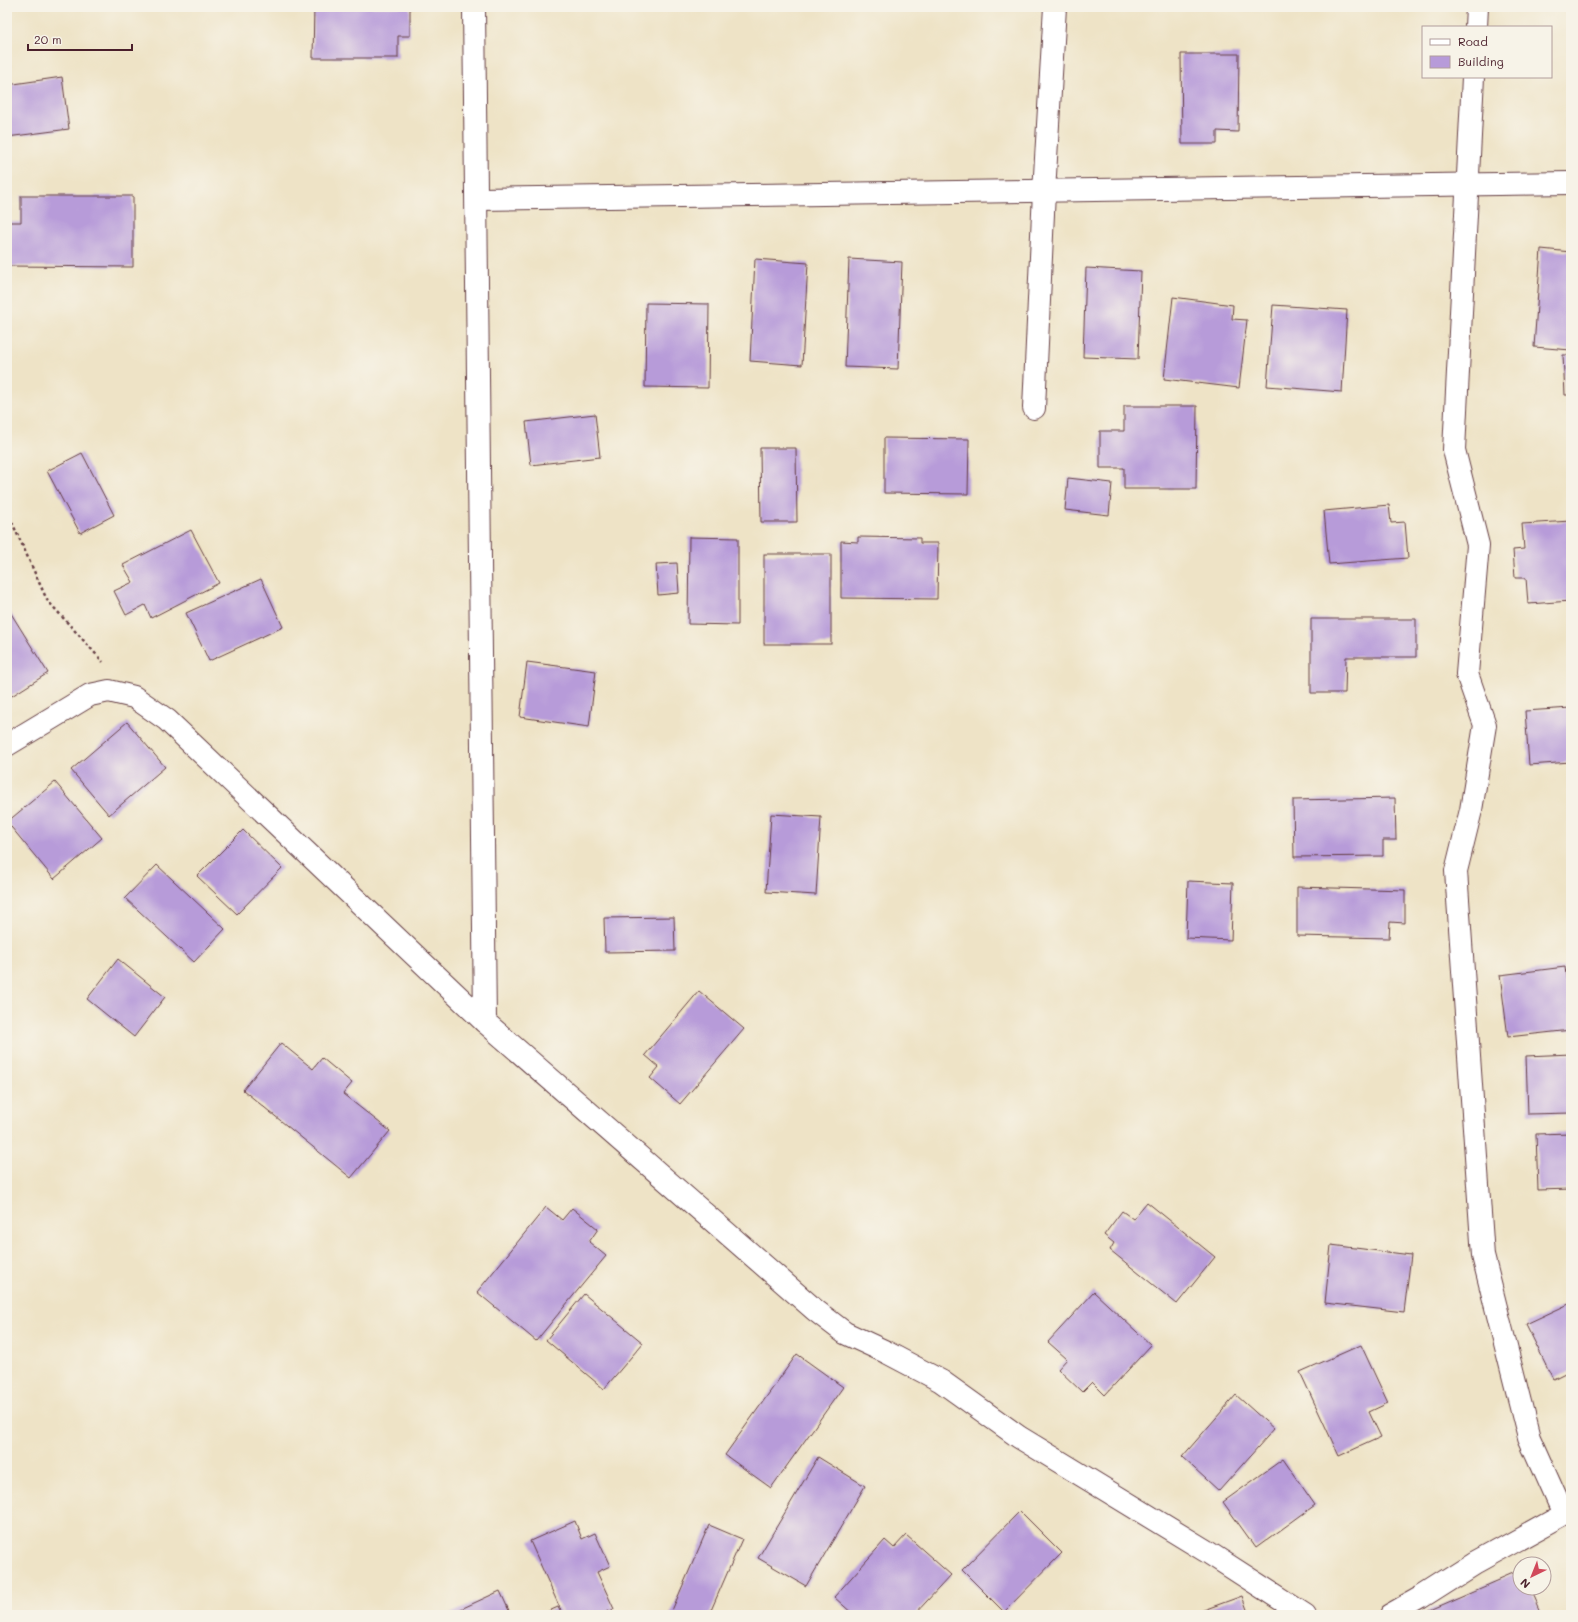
<svg xmlns="http://www.w3.org/2000/svg" width="1578" height="1622" viewBox="0 0 1578 1622" font-family="Mali,sans-serif">
  <style>
    .building { fill: #b79bd9 }
    .lines { fill: none; stroke-linecap: round; stroke-linejoin: round }
    .minor-casing { stroke: #633c42; stroke-width: 24 }
    .path { stroke: #633c42; stroke-width: 2.5; stroke-dasharray: 3 3; stroke-linecap: butt }
    .minor { stroke: #fff; stroke-width: 22 }
  </style>
  <rect width="100%" height="100%" fill="#f7f3e8"/>
  <filter id="ink" filterUnits="userSpaceOnUse"><feTurbulence type="fractalNoise" baseFrequency=".025" numOctaves="2"/><feDisplacementMap in="SourceGraphic" scale="8" xChannelSelector="R" yChannelSelector="G"/><feConvolveMatrix kernelMatrix="1 2 1 2 8 2 1 2 1" color-interpolation-filters="sRGB"/></filter>
  <filter id="wash" filterUnits="userSpaceOnUse"><feTurbulence type="fractalNoise" baseFrequency=".012" numOctaves="4" result="noise"/><feDisplacementMap in="SourceGraphic" scale="16" xChannelSelector="R" yChannelSelector="G"/><feGaussianBlur stdDeviation="0.9" result="paint"/><feColorMatrix in="noise" values="0 0 0 0 0 0 0 0 0 0 0 0 0 0 0 0 0 1.4 0 .05"/><feComposite in="paint" operator="in"/></filter>
  <g filter="url(#wash)">
    <rect width="100%" height="100%" fill="#eee3c6"/>
    <g id="blocks">
      <g class="building">
        <path d="M314,7H410V36H398V58H313Z"/>
        <path d="M1181,54H1239L1238,132L1217,131V144H1182Z"/>
        <path d="M62,77L69,129L7,137V85Z"/>
        <path d="M21,196H133V267L7,266V222H21Z"/>
        <path d="M1541,249L1571,252V350L1534,347Z"/>
        <path d="M755,259L808,263L802,365L750,361Z"/>
        <path d="M849,259L902,262L898,369L845,367Z"/>
        <path d="M1086,268L1141,271L1138,359L1083,357Z"/>
        <path d="M1173,297L1233,305L1232,319L1247,320L1239,388L1164,379Z"/>
        <path d="M646,303L709,304L708,388L645,387Z"/>
        <path d="M1273,305L1347,310L1342,392L1267,386Z"/>
        <path d="M1563,355H1571V395H1565Z"/>
        <path d="M1124,406H1197L1196,489H1124V468H1100V431H1124Z"/>
        <path d="M595,414L600,457L531,465L526,422Z"/>
        <path d="M884,438L969,439L968,494L884,493Z"/>
        <path d="M760,448H796L797,522H761Z"/>
        <path d="M82,453L114,515L80,533L47,471Z"/>
        <path d="M1068,478L1112,483L1109,515L1065,510Z"/>
        <path d="M1389,505L1391,523L1405,522L1408,558L1329,564L1324,511Z"/>
        <path d="M1571,521V601L1528,604L1526,578H1515L1513,550L1524,549L1522,524Z"/>
        <path d="M191,530L219,583L151,618L145,605L126,615L114,591L133,582L123,565Z"/>
        <path d="M689,537L738,538V625L688,624Z"/>
        <path d="M858,537L920,538V543H938L937,599L841,598V541L858,542Z"/>
        <rect x="764" y="554" width="67" height="90"/>
        <path d="M677,563L679,593L658,595L656,564Z"/>
        <path d="M261,579L283,627L209,661L186,613Z"/>
        <path d="M7,607L48,673L7,699Z"/>
        <path d="M1311,619H1416V657H1346L1345,693H1311Z"/>
        <path d="M527,662L596,671L589,727L520,717Z"/>
        <path d="M1571,708V762L1529,765L1525,711Z"/>
        <path d="M127,722L165,767L109,815L71,770Z"/>
        <path d="M55,782L102,838L54,879L7,822Z"/>
        <path d="M1395,798L1396,840H1383V856L1294,857L1293,800Z"/>
        <path d="M771,814L821,817L816,895L766,892Z"/>
        <path d="M243,830L282,868L237,914L197,876Z"/>
        <path d="M157,865L225,929L194,962L125,898Z"/>
        <path d="M1188,881L1233,883L1231,940L1186,938Z"/>
        <path d="M1297,887L1405,890V923L1390,922L1389,938L1297,936Z"/>
        <path d="M674,917L675,951L605,952L604,918Z"/>
        <path d="M118,959L165,997L134,1037L87,999Z"/>
        <path d="M1565,967L1571,1013V1030L1508,1037L1500,975Z"/>
        <path d="M699,991L744,1029L680,1104L650,1078L659,1067L645,1055Z"/>
        <path d="M281,1043L313,1069L322,1058L352,1083L343,1094L390,1131L351,1178L243,1090Z"/>
        <path d="M1571,1054V1113L1528,1114L1526,1056Z"/>
        <path d="M1571,1133V1189L1538,1190L1536,1134Z"/>
        <path d="M1147,1202L1215,1257L1177,1304L1110,1250L1114,1243L1104,1235L1122,1211L1133,1219Z"/>
        <path d="M546,1207L562,1220L572,1208L598,1229L589,1242L606,1256L536,1341L477,1292Z"/>
        <path d="M1331,1245L1411,1255L1404,1312L1325,1303Z"/>
        <path d="M1094,1292L1151,1345L1105,1395L1092,1382L1082,1392L1058,1369L1067,1359L1048,1342Z"/>
        <path d="M584,1294L643,1343L604,1389L546,1340Z"/>
        <path d="M1571,1303V1370L1553,1379L1526,1324Z"/>
        <path d="M1361,1345L1388,1403L1369,1412L1381,1437L1339,1456L1300,1372Z"/>
        <path d="M797,1354L843,1387L771,1488L725,1455Z"/>
        <path d="M1236,1395L1274,1429L1219,1491L1182,1457Z"/>
        <path d="M818,1457L865,1486L806,1586L758,1558Z"/>
        <path d="M1283,1459L1315,1505L1256,1548L1223,1502Z"/>
        <path d="M1020,1511L1062,1553L1004,1612L962,1570Z"/>
        <path d="M575,1521L582,1539L595,1533L610,1566L597,1572L614,1609L599,1615H563L530,1541Z"/>
        <path d="M709,1525L742,1539L709,1615H670Z"/>
        <path d="M906,1535L951,1575L914,1615H854L834,1597L885,1540L894,1548Z"/>
        <path d="M1520,1571V1588H1530L1542,1615H1430L1428,1611Z"/>
        <path d="M500,1591L511,1615H448Z"/>
        <path d="M1242,1596L1249,1615H1190Z"/>
        <path d="M558,1607L562,1615H540Z"/>
      </g>
    </g>
  </g>
  <g filter="url(#ink)">
    <use href="#blocks" fill-opacity="0" stroke="#633c42" stroke-width="1"/>
    <g class="lines">
      <defs>
        <g id="minor">
          <path d="M474,7L485,1022"/>
          <path d="M1476,27L1477,7"/>
          <path d="M1473,77L1454,450L1478,545L1467,674L1485,725L1471,810L1456,871L1483,1256L1529,1438L1563,1514"/>
          <path d="M477,199L1571,183"/>
          <path d="M1034,408L1044,192L1055,7"/>
          <path d="M7,745L90,695L109,691L134,697L167,720L485,1022L815,1310L845,1333L886,1352L941,1381L1019,1437L1206,1551L1305,1615"/>
          <path d="M1390,1615L1420,1598L1475,1563L1571,1510"/>
        </g>
      </defs>
      <use href="#minor" class="minor-casing"/>
      <path class="path" d="M7,511L47,600L103,662"/>
      <use href="#minor" class="minor"/>
    </g>
  </g>
  <rect width="1578" height="1622" fill="none" stroke="#f7f3e8" stroke-width="24"/>
  <rect x="1422" y="26" width="130" height="52" fill="#f7f3e8" stroke="#b29e9c"/>
  <rect x="1430" y="39" width="20" height="6" fill="#ffffff" stroke="#b29e9c"/>
  <text x="1458" y="46" font-size="12" fill="#4a1f2b">Road</text>
  <rect x="1430" y="56" width="20" height="12" fill="#b79bd9" stroke="#b29e9c"/>
  <text x="1458" y="66" font-size="12" fill="#4a1f2b">Building</text>
  <g transform="translate(1532 1576) rotate(223)"><circle r="19" fill="#f7f3e8" stroke="#b29e9c"/>
  <path d="M0-3L7 15L0 10L-7 15Z" fill="#d1495b"/>
  <text y="-6" font-size="11" font-weight="bold" text-anchor="middle" fill="#4a1f2b">N</text>
  </g>
  <path d="M28 44v6h104v-6" fill="none" stroke="#4a1f2b" stroke-width="2"/>
  <text x="34" y="44" font-size="12" fill="#4a1f2b" stroke="#f7f3e8" stroke-width="3" paint-order="stroke">20 m</text>
</svg>
